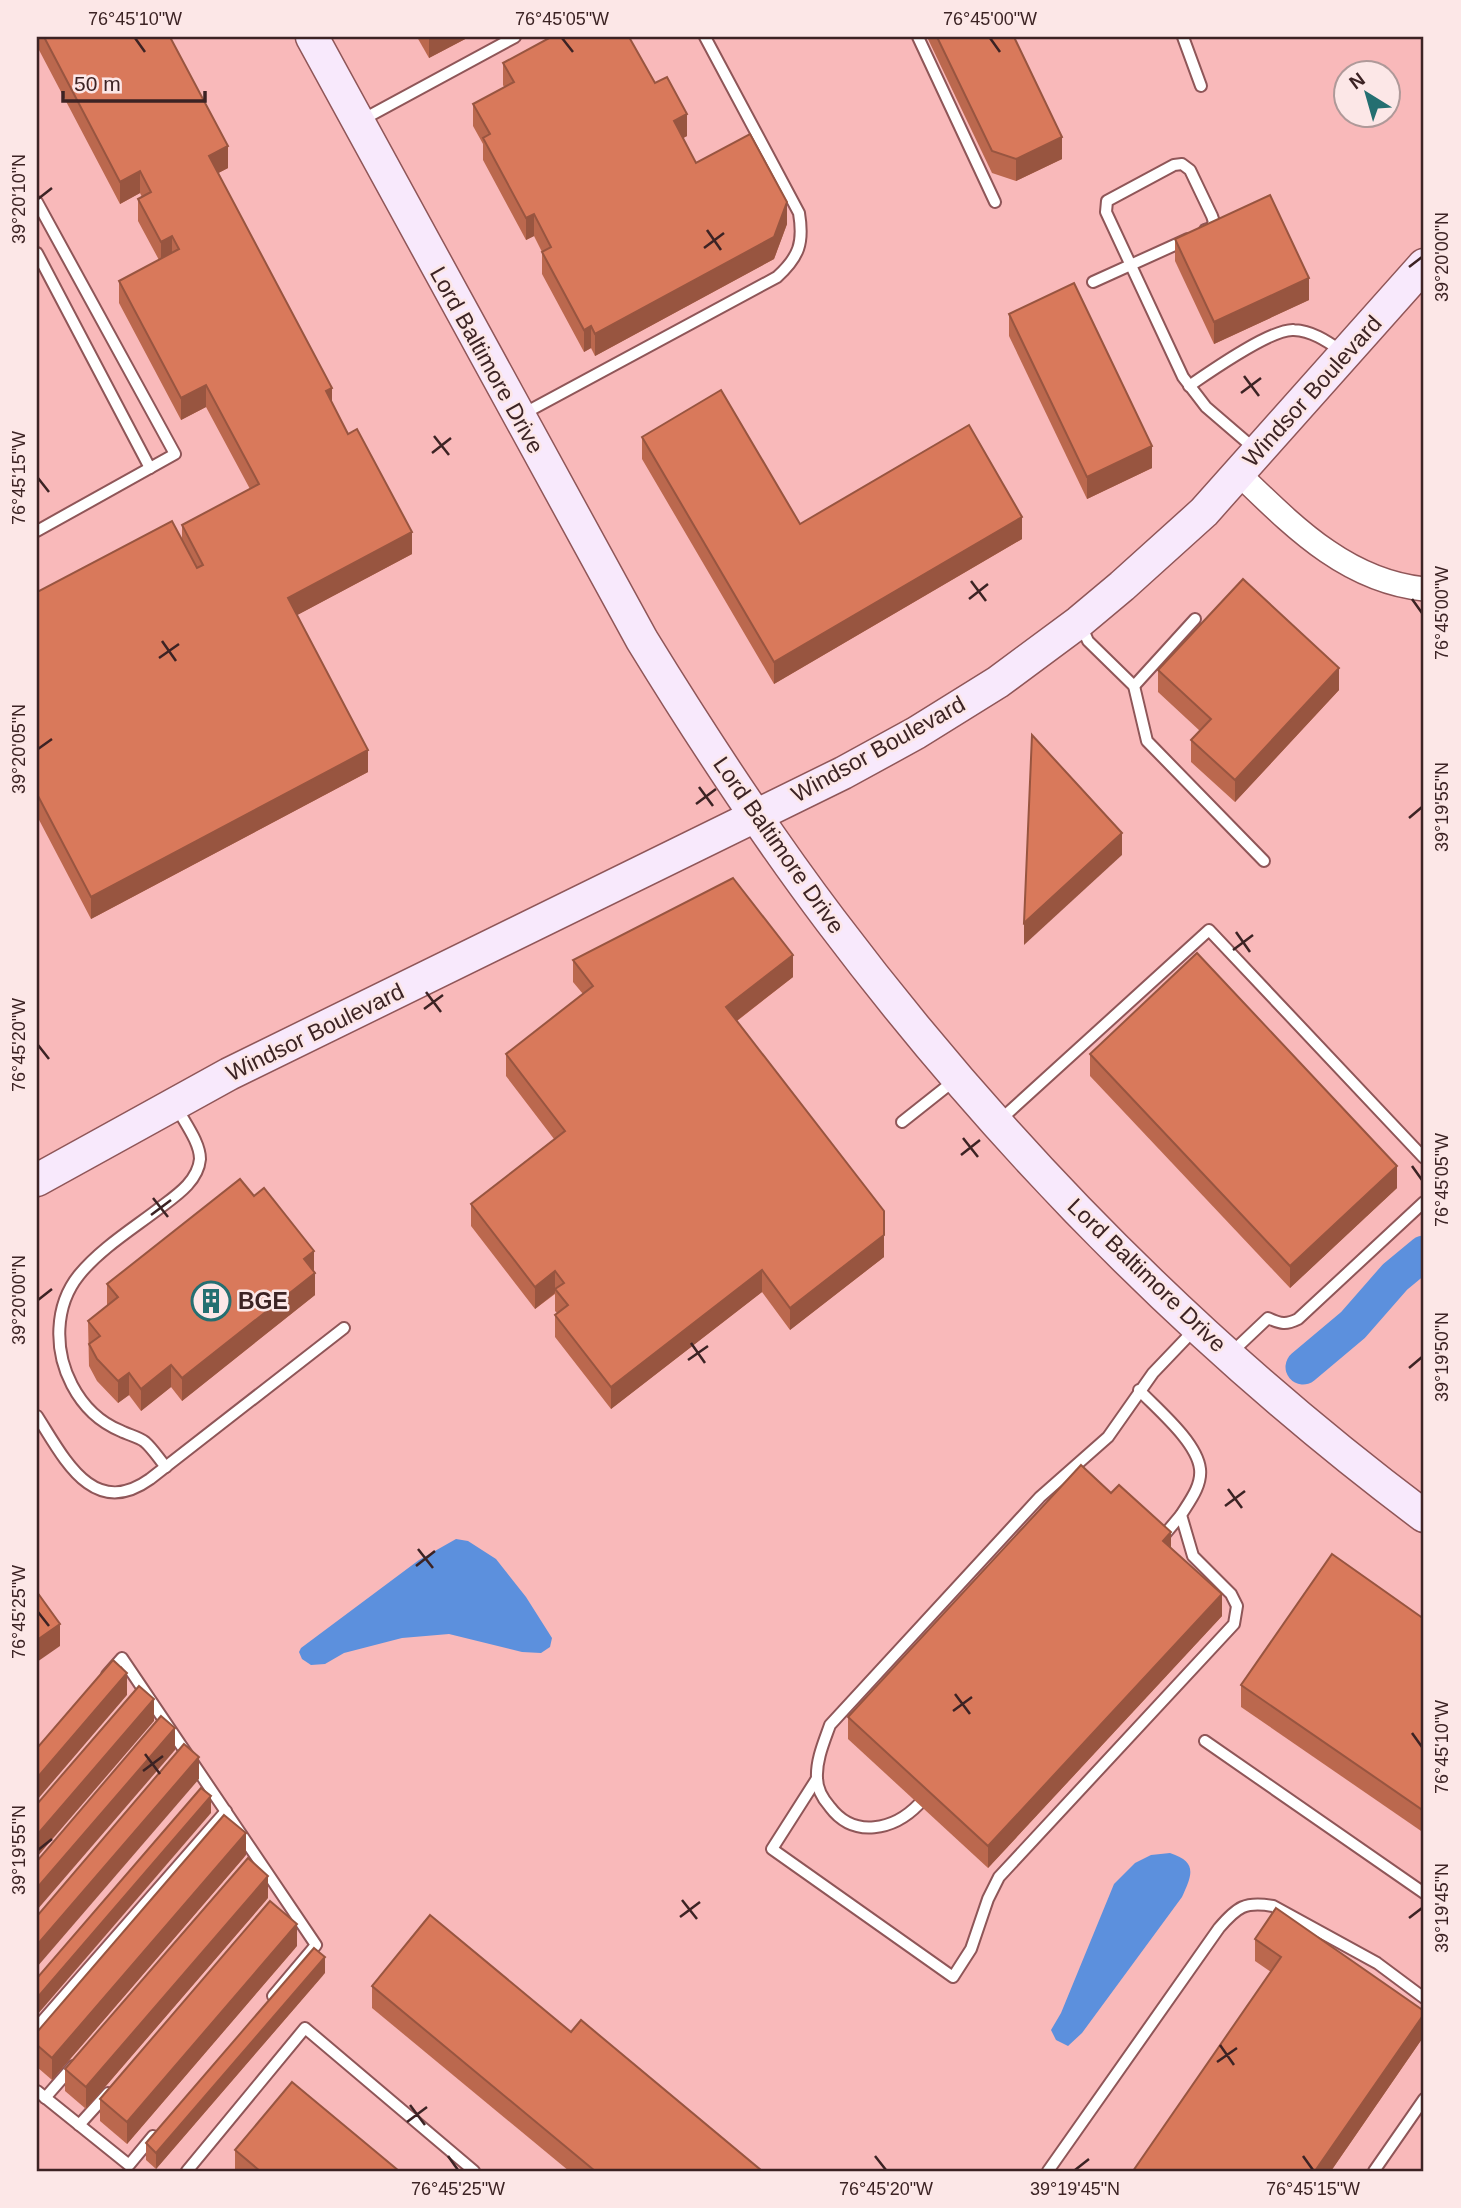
<svg xmlns="http://www.w3.org/2000/svg" width="1461" height="2208" viewBox="0 0 1461 2208" font-family="Helvetica,sans-serif">
  <style>
    .water { fill: #5c90dd }
    .lines { fill: none; stroke-linecap: round; stroke-linejoin: round }
    .river { stroke: #5c90dd; stroke-width: 35 }
    .lane-casing { stroke: #8f5658; stroke-width: 14 }
    .street-casing { stroke: #8f5658; stroke-width: 26 }
    .secondary-casing { stroke: #8f5658; stroke-width: 35 }
    .lane { stroke: #fff; stroke-width: 10 }
    .street { stroke: #fff; stroke-width: 23 }
    .secondary { stroke: #f8e9fc; stroke-width: 32 }
    .wall { fill: #bb684e }
    .shaded-wall { fill: #985540 }
    .building { fill: #d9795b; stroke: #985540; stroke-width: 2 }
    .ticks { fill: none; stroke: #3c2324; stroke-width: 2.5 }
    .labels { text-anchor: middle; stroke-width: 5; stroke-linejoin: round; paint-order: stroke }
    .street-label { font-size: 23px; fill: #3c2324; stroke: #fce7e7 }
    .poi-label { font-size: 23px; font-weight: bold; fill: #3c2324; stroke: #fce7e7; text-anchor: start }
    .neatline { fill: none; stroke: #3c2324; stroke-width: 2.5 }
    .ticks-label { font-size: 18px; text-anchor: middle; fill: #3c2324 }
  </style>
  <rect width="100%" height="100%" fill="#f9b9ba"/>
  <g class="water">
    <path d="M456,1539L468,1541L496,1559L526,1597L552,1638L550,1647L541,1653L522,1652L449,1634L402,1638L344,1653L325,1664L311,1665L302,1659L299,1652L301,1648L419,1560Z"/>
    <path d="M1170,1853C1198,1862 1192,1875 1182,1897L1082,2033L1068,2046L1056,2040L1051,2030L1061,2013L1114,1884L1135,1863L1151,1855Z"/>
  </g>
  <g class="lines">
    <path class="river" d="M1303,1367L1353,1325L1395,1277L1424,1253"/>
    <defs>
      <g id="lane">
        <path d="M918,37L995,202"/>
        <path d="M1183,37L1201,86"/>
        <path d="M360,121L515,37"/>
        <path d="M37,202L175,454L37,531"/>
        <path d="M1205,230L1211,228L1214,222L1212,216L1190,170L1182,164L1174,165L1107,201L1106,212L1183,377L1206,407L1256,450"/>
        <path d="M37,253L150,468"/>
        <path d="M1093,282L1188,239"/>
        <path d="M1189,386C1208,373 1272,328 1294,330C1313,331 1328,342 1343,352"/>
        <path d="M523,414L777,277C799,257 804,243 799,213L705,37"/>
        <path d="M1081,625L1088,641L1134,686L1147,741L1264,861"/>
        <path d="M1134,686L1195,619"/>
        <path d="M999,1121L1209,930L1424,1158"/>
        <path d="M902,1122L955,1080"/>
        <path d="M1231,1353L1268,1318C1281,1324 1286,1325 1298,1319L1424,1202"/>
        <path d="M37,1416C64,1458 93,1520 150,1479L344,1328"/>
        <path d="M166,1467C159,1459 153,1449 145,1442C139,1437 129,1435 121,1431C99,1422 83,1406 72,1385C54,1351 54,1306 79,1275C101,1248 134,1228 161,1207C177,1195 198,1181 200,1159C200,1142 184,1122 176,1106"/>
        <path d="M1160,1540L1181,1515"/>
        <path d="M107,1675L122,1658L316,1945L273,1996"/>
        <path d="M1205,1741L1424,1893"/>
        <path d="M816,1780L772,1849L953,1977L971,1949L988,1899L999,1877L1234,1624L1237,1606L1231,1594L1193,1556L1181,1515C1189,1502 1202,1486 1200,1469C1197,1442 1157,1409 1139,1390"/>
        <path d="M919,1804C894,1830 854,1839 830,1807C823,1799 817,1789 817,1778C816,1760 824,1742 830,1725L1040,1497L1108,1437L1153,1373L1196,1328"/>
        <path d="M37,2027L226,1811"/>
        <path d="M37,2091L129,2165L153,2136"/>
        <path d="M45,2098L73,2066"/>
        <path d="M79,2125L108,2093"/>
        <path d="M187,2171L305,2028L474,2171"/>
        <path d="M1048,2171L1219,1928C1237,1907 1245,1901 1273,1906L1377,1963L1424,1998"/>
        <path d="M1374,2171L1424,2099"/>
      </g>
      <path id="street" d="M1239,474C1293,526 1346,581 1424,589"/>
      <g id="secondary">
        <path d="M312,37L642,640C701,736 763,831 831,921C1000,1145 1200,1348 1424,1516"/>
        <path d="M37,1180L229,1074L843,773L916,733L998,682L1079,622L1122,586L1204,512L1424,265"/>
      </g>
    </defs>
    <use href="#lane" class="lane-casing"/>
    <use href="#street" class="street-casing"/>
    <use href="#secondary" class="secondary-casing"/>
    <use href="#lane" class="lane"/>
    <use href="#street" class="street"/>
    <use href="#secondary" class="secondary"/>
  </g>
  <g class="wall">
    <path d="M39,37H170L228,168L218,173L332,403L412,554L297,615L368,772L91,919L37,816V592L182,539V525L250,489L206,407L181,420L119,303V281L159,260L138,221V199L142,197L140,193L120,204L39,50Z"/>
    <path d="M417,37H469L429,58Z"/>
    <path d="M927,37H1014L1062,159L1016,181L992,173Z"/>
    <path d="M503,63L655,83L687,136L683,138L696,163L787,224L774,259L595,356L591,348L584,352L542,274V252L534,236L526,240L483,160V144L473,126V104L504,87L503,85Z"/>
    <path d="M1175,239L1309,300L1214,344L1175,261Z"/>
    <path d="M1009,314L1152,468L1087,499L1009,336Z"/>
    <path d="M642,437L800,524L1022,539L774,684L642,459Z"/>
    <path d="M1158,670L1339,690L1235,802L1191,762V740L1200,731L1158,692Z"/>
    <path d="M573,960L793,977L737,1021L884,1257L790,1330L762,1292L611,1409L555,1337V1315L557,1313L555,1311V1294L535,1309L471,1226V1204L554,1139L506,1076V1054L583,994L573,982Z"/>
    <path d="M1090,1054L1397,1188L1290,1288L1090,1076Z"/>
    <path d="M314,1272L315,1295L182,1401L171,1387L141,1411L129,1395L118,1403L97,1381L89,1366L88,1321L107,1306V1284Z"/>
    <path d="M1171,1548L1222,1616L988,1868L848,1739V1717Z"/>
    <path d="M1424,1619V1833L1241,1707V1685Z"/>
    <path d="M246,1855L52,2080L37,2067V2032Z"/>
    <path d="M268,1898L86,2109L65,2091V2069Z"/>
    <path d="M1255,1939L1424,2011V2036L1331,2171L1271,1972L1255,1961Z"/>
    <path d="M297,1946L127,2144L100,2121V2099Z"/>
    <path d="M325,1973L156,2169L146,2160V2143Z"/>
    <path d="M372,1986L571,2032L762,2171H569L372,2008Z"/>
    <path d="M235,2150L399,2171H235Z"/>
  </g>
  <g class="shaded-wall">
    <path d="M429,37H469L429,58Z"/>
    <path d="M687,114V136L674,143V121Z"/>
    <path d="M1062,137V159L1016,181V159Z"/>
    <path d="M228,146V168L209,178V156Z"/>
    <path d="M140,171V193L120,204V182Z"/>
    <path d="M787,202V224L774,259L595,356V334Z"/>
    <path d="M534,214V236L526,240V218Z"/>
    <path d="M172,236V258L161,264V242Z"/>
    <path d="M1309,278V300L1214,344V322Z"/>
    <path d="M591,326V348L584,352V330Z"/>
    <path d="M206,385V407L181,420V398Z"/>
    <path d="M332,388V410L326,391Z"/>
    <path d="M1152,446V468L1087,499V477Z"/>
    <path d="M1022,517V539L774,684V662Z"/>
    <path d="M412,532V554L288,620V598Z"/>
    <path d="M1339,668V690L1235,802V780Z"/>
    <path d="M368,750V772L91,919V897Z"/>
    <path d="M1122,833V855L1024,945V923Z"/>
    <path d="M793,955V977L726,1029V1007Z"/>
    <path d="M1397,1166V1188L1290,1288V1266Z"/>
    <path d="M884,1235V1257L790,1330V1308Z"/>
    <path d="M314,1251V1273L304,1259Z"/>
    <path d="M762,1270V1292L611,1409V1387Z"/>
    <path d="M555,1271V1293L535,1309V1287Z"/>
    <path d="M315,1273V1295L182,1401V1378Z"/>
    <path d="M171,1365V1387L141,1411V1389Z"/>
    <path d="M129,1373V1395L118,1403V1381Z"/>
    <path d="M1171,1532V1554L1163,1541Z"/>
    <path d="M1222,1594V1616L988,1868V1846Z"/>
    <path d="M60,1624V1646L37,1662V1640Z"/>
    <path d="M127,1673V1695L37,1800V1778Z"/>
    <path d="M154,1699V1721L37,1857V1835Z"/>
    <path d="M175,1728V1750L37,1910V1888Z"/>
    <path d="M199,1757V1779L37,1967V1945Z"/>
    <path d="M211,1796V1813L37,2015V1998Z"/>
    <path d="M246,1833V1855L52,2080V2058Z"/>
    <path d="M268,1876V1898L86,2109V2087Z"/>
    <path d="M297,1924V1946L127,2144V2122Z"/>
    <path d="M325,1957V1973L156,2169V2153Z"/>
    <path d="M1424,2014V2036L1331,2171H1315Z"/>
  </g>
  <g class="building">
    <path d="M44,37H170L228,146L209,156L332,388L326,391L348,434L357,429L412,532L288,598L368,750L91,897L37,794V592L172,521L197,568L203,565L182,525L259,484L206,385L181,398L119,281L179,249L172,236L161,242L138,199L151,192L140,171L120,182Z"/>
    <path d="M551,37H629L655,83L667,77L687,114L674,121L696,163L750,134L787,202L774,237L595,334L591,326L584,330L542,252L551,247L534,214L526,218L483,138L490,134L473,104L514,82L503,63Z"/>
    <path d="M937,37H1014L1062,137L1016,159L992,151Z"/>
    <path d="M1270,195L1309,278L1214,322L1175,239Z"/>
    <path d="M1074,283L1152,446L1087,477L1009,314Z"/>
    <path d="M721,390L800,524L969,425L1022,517L774,662L642,437Z"/>
    <path d="M1243,579L1339,668L1235,780L1191,740L1211,719L1158,670Z"/>
    <path d="M1032,735L1122,833L1024,923Z"/>
    <path d="M733,878L793,955L726,1007L884,1211V1235L790,1308L762,1270L611,1387L555,1315L568,1305L555,1289L564,1283L555,1271L535,1287L471,1204L565,1131L506,1054L593,986L573,960Z"/>
    <path d="M1197,953L1397,1166L1290,1266L1090,1054Z"/>
    <path d="M240,1179L254,1196L264,1188L314,1251L304,1259L315,1273L182,1378L171,1365L141,1389L129,1373L118,1381L97,1359L89,1344L100,1336L88,1321L118,1297L107,1284Z"/>
    <path d="M1081,1465L1111,1493L1119,1485L1171,1532L1163,1541L1222,1594L988,1846L848,1717Z"/>
    <path d="M1332,1554L1424,1619V1811L1241,1685Z"/>
    <path d="M37,1592L60,1624L37,1640Z"/>
    <path d="M113,1660L127,1673L37,1778V1748Z"/>
    <path d="M139,1686L154,1699L37,1835V1804Z"/>
    <path d="M161,1716L175,1728L37,1888V1861Z"/>
    <path d="M184,1744L199,1757L37,1945V1916Z"/>
    <path d="M201,1788L211,1796L37,1998V1978Z"/>
    <path d="M224,1815L246,1833L52,2058L37,2045V2032Z"/>
    <path d="M248,1858L268,1876L86,2087L65,2069Z"/>
    <path d="M270,1901L297,1924L127,2122L100,2099Z"/>
    <path d="M1276,1908L1424,2011V2014L1315,2171H1133L1281,1957L1255,1939Z"/>
    <path d="M430,1915L571,2032L581,2020L762,2171H595L372,1986Z"/>
    <path d="M314,1948L325,1957L156,2153L146,2143Z"/>
    <path d="M292,2082L399,2171H260L235,2150Z"/>
  </g>
  <path class="ticks" d="M135,38L145,52M562,38L573,52M990,38L1000,52M38,199L52,188M707,230L721,250M704,248L724,233M1409,267L1422,257M1244,376L1259,396M1241,393L1261,378M434,436L449,455M432,453L451,438M38,478L49,492M971,581L986,601M969,599L988,584M1412,599L1422,613M162,641L176,661M159,658L179,644M38,749L52,739M699,787L713,806M696,804L716,789M1409,818L1422,807M1236,932L1250,952M1233,950L1253,935M426,992L441,1012M424,1009L443,995M38,1045L49,1059M963,1138L978,1157M961,1155L980,1140M1412,1166L1422,1180M153,1198L168,1217M151,1215L171,1200M38,1300L52,1289M691,1343L705,1363M688,1360L708,1346M1409,1368L1422,1357M1228,1489L1242,1508M1225,1506L1245,1491M418,1549L433,1568M416,1566L435,1551M38,1612L49,1626M955,1694L970,1714M953,1711L972,1697M1412,1733L1422,1747M145,1754L160,1774M143,1771L163,1756M38,1850L52,1839M682,1900L697,1919M680,1917L700,1902M1409,1918L1422,1908M1220,2045L1234,2065M1217,2062L1237,2048M410,2105L425,2125M407,2122L427,2107M448,2156L458,2170M875,2156L886,2170M1303,2156L1313,2170M1075,2170L1089,2159"/>
  <defs>
    <symbol id="building-ring" viewBox="-11 -11 22 22"><circle r="9.5" fill="#fce7e7" stroke="#246f71" stroke-width="1.5"/><path d="M-4-6H4V6H1V3H-1V6H-4ZM-2.5-4.3h1.7v1.8h-1.7ZM.8-4.3h1.7v1.8H.8ZM-2.5-1h1.7V.8h-1.7ZM.8-1h1.7V.8H.8Z" fill="#246f71"/></symbol>
  </defs>
  <g fill-rule="evenodd">
    <use href="#building-ring" x="189" y="1279" width="44" height="44"/>
  </g>
  <g class="labels">
    <g class="street-label">
      <text transform="translate(487 360) rotate(61)" y="8">Lord Baltimore Drive</text>
      <text transform="translate(1312 391) rotate(-48)" y="8">Windsor Boulevard</text>
      <text transform="translate(878 749) rotate(-29)" y="8">Windsor Boulevard</text>
      <text transform="translate(779 845) rotate(55)" y="8">Lord Baltimore Drive</text>
      <text transform="translate(315 1032) rotate(-26)" y="8">Windsor Boulevard</text>
      <text transform="translate(1147 1275) rotate(44)" y="8">Lord Baltimore Drive</text>
    </g>
    <g class="poi-label">
      <text x="238" y="1309">BGE</text>
    </g>
  </g>
  <rect width="1461" height="2208" fill="none" stroke="#fce7e7" stroke-width="77"/>
  <g transform="translate(1367 94) rotate(323)"><circle r="33" fill="#fce7e7" stroke="#af9999" stroke-width="2"/>
  <path d="M0-5L12 26L0 18L-12 26Z" fill="#246f71"/>
  <text y="-10" font-size="19" font-weight="bold" text-anchor="middle" fill="#3c2324">N</text>
  </g>
  <path d="M63 91v10h142v-10" fill="none" stroke="#3c2324" stroke-width="3.5"/>
  <text x="74" y="91" font-size="21" fill="#3c2324" stroke="#fce7e7" stroke-width="5" paint-order="stroke">50 m</text>
  <rect x="38" y="38" width="1384" height="2132" class="neatline"/>
  <g class="ticks-label">
    <text x="135" y="25">76°45'10"W</text>
    <text x="562" y="25">76°45'05"W</text>
    <text x="990" y="25">76°45'00"W</text>
    <text transform="translate(19 199) rotate(-90)" y="6">39°20'10"N</text>
    <text transform="translate(1442 257) rotate(-90)" y="6">39°20'00"N</text>
    <text transform="translate(19 478) rotate(-90)" y="6">76°45'15"W</text>
    <text transform="translate(1442 613) rotate(-90)" y="6">76°45'00"W</text>
    <text transform="translate(19 749) rotate(-90)" y="6">39°20'05"N</text>
    <text transform="translate(1442 807) rotate(-90)" y="6">39°19'55"N</text>
    <text transform="translate(19 1045) rotate(-90)" y="6">76°45'20"W</text>
    <text transform="translate(1442 1180) rotate(-90)" y="6">76°45'05"W</text>
    <text transform="translate(19 1300) rotate(-90)" y="6">39°20'00"N</text>
    <text transform="translate(1442 1357) rotate(-90)" y="6">39°19'50"N</text>
    <text transform="translate(19 1612) rotate(-90)" y="6">76°45'25"W</text>
    <text transform="translate(1442 1747) rotate(-90)" y="6">76°45'10"W</text>
    <text transform="translate(19 1850) rotate(-90)" y="6">39°19'55"N</text>
    <text transform="translate(1442 1908) rotate(-90)" y="6">39°19'45"N</text>
    <text x="458" y="2195">76°45'25"W</text>
    <text x="886" y="2195">76°45'20"W</text>
    <text x="1075" y="2195">39°19'45"N</text>
    <text x="1313" y="2195">76°45'15"W</text>
  </g>
</svg>
